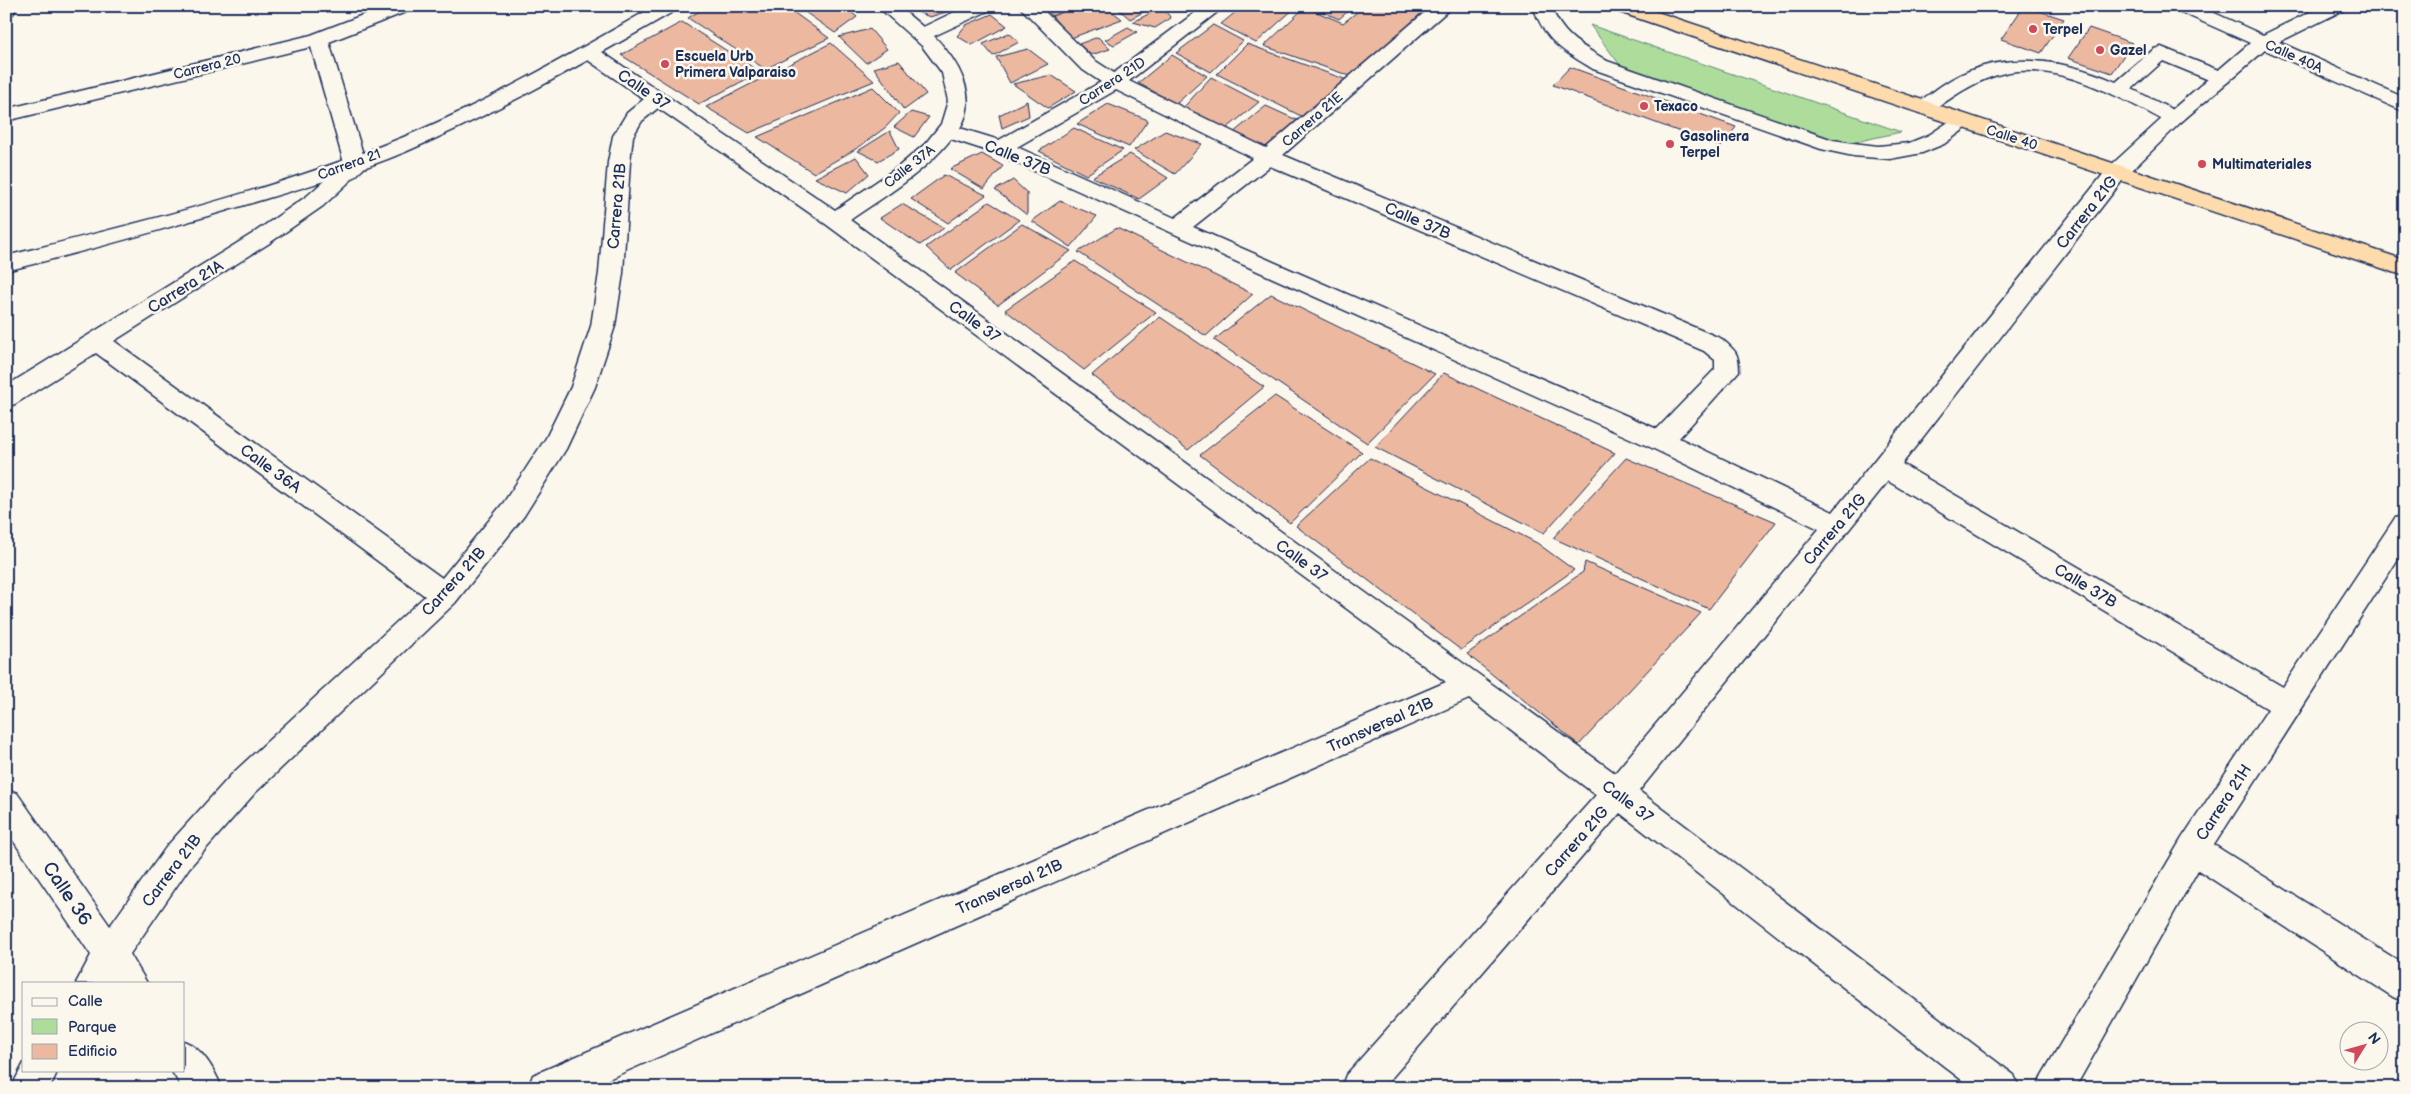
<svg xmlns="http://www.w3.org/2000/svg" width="2411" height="1094" viewBox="0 0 2411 1094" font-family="'Balsamiq Sans',sans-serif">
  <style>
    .green { fill: #addc9b; stroke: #64867c }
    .building { fill: #edb8a0; stroke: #1b2f5e }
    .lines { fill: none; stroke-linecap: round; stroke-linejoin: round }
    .service-casing { stroke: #1b2f5e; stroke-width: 3 }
    .minor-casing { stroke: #1b2f5e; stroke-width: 3 }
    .tertiary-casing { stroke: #1b2f5e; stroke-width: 3 }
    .trunk-casing { stroke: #1b2f5e; stroke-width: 3 }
    .service { fill: #fbf7ec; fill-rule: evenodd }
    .minor { fill: #fbf7ec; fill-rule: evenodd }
    .tertiary { fill: #fbf7ec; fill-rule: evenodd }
    .trunk { fill: #fedbac; fill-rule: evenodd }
    .poi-dot { fill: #d1495b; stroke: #fbf7ec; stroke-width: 2 }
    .labels { text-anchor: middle; stroke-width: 5; stroke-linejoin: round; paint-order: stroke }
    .far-poi-label { font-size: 14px; font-weight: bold; fill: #1b2f5e; stroke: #fbf7ec; text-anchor: start }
    .far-street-label { font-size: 14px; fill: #1b2f5e; stroke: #fbf7ec }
    .street-label { font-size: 16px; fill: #1b2f5e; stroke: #fbf7ec }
    .near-street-label { font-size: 19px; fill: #1b2f5e; stroke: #fbf7ec }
  </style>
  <rect width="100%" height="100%" fill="#fbf7ec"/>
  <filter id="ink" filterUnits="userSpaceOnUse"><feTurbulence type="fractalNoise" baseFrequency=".02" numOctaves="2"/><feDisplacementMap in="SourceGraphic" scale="10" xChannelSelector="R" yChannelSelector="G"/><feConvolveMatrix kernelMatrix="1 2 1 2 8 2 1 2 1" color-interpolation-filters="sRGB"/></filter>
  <g filter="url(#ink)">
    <path class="green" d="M1590,25L1901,132L1837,146L1626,73Z"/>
    <g class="building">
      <path d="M708,6H785L829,38L765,69L688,18Z"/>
      <path d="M818,6H844L857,17L835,33L802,10Z"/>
      <path d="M931,6H954L955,9L930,17L917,12Z"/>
      <path d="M1044,6H1077L1052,16Z"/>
      <path d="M1079,6H1105L1122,19L1071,38L1052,16Z"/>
      <path d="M1115,6H1155L1130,19Z"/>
      <path d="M1243,6H1297L1256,43L1221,24Z"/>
      <path d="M1310,6H1354L1339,19Z"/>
      <path d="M1365,6H1429L1353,77L1264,46L1305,7L1343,23Z"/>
      <path d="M2024,6L2064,19L2041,53L2001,39Z"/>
      <path d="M1162,7L1171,18L1155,28L1133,22Z"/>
      <path d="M992,14L1007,26L972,45L957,36L966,25Z"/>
      <path d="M682,22L760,72L699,104L621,55Z"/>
      <path d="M1213,25L1243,41L1211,72L1176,53Z"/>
      <path d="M1128,27L1137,32L1114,45L1105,40Z"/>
      <path d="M2089,28L2132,43L2112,73L2068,58Z"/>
      <path d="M870,29L887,49L866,63L839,37Z"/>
      <path d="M1009,33L1019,42L993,56L983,44Z"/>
      <path d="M1098,37L1110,49L1091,55L1079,44Z"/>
      <path d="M831,43L874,81L749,133L706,107Z"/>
      <path d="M1247,44L1347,80L1303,117L1217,74Z"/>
      <path d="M1028,49L1048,64L1010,83L996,57Z"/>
      <path d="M1172,55L1207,76L1176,104L1138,83Z"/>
      <path d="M899,61L926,94L904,110L874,68Z"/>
      <path d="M1570,67L1736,127L1721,147L1553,85Z"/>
      <path d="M1051,75L1076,91L1048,108L1013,84Z"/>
      <path d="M1211,77L1259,102L1226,129L1184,107Z"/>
      <path d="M873,87L899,113L886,127L859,147L814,173L757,137Z"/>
      <path d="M1027,101L1029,116L1002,128L999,115Z"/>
      <path d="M1108,104L1148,120L1129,147L1077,124Z"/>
      <path d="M1266,106L1299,121L1266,151L1233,133Z"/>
      <path d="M911,112L929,117L914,137L894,127Z"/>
      <path d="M1074,128L1123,150L1086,175L1039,151Z"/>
      <path d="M890,131L899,149L878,161L858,151Z"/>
      <path d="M1165,131L1202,144L1175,174L1134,150Z"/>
      <path d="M982,154L1003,166L984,189L950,169Z"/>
      <path d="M1130,154L1168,178L1139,199L1092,177Z"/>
      <path d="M856,157L869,174L847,193L815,178Z"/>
      <path d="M944,175L986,195L948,223L911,199Z"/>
      <path d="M1013,180L1027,193V215L995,190Z"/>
      <path d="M1060,201L1097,216L1071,247L1032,221Z"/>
      <path d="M989,202L1019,220L951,270L926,247Z"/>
      <path d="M902,204L944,228L920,245L880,218Z"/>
      <path d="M1022,224L1071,251L998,305L955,273Z"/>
      <path d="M1117,228L1253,294L1206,336L1078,252Z"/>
      <path d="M1075,261L1156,312L1084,370L1005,310Z"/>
      <path d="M1271,294L1435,374L1367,443L1214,340Z"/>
      <path d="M1160,317L1264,387L1188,450L1092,375Z"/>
      <path d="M1444,373L1615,453L1544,533L1375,447Z"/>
      <path d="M1275,396L1362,452L1290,523L1200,455Z"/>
      <path d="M1370,458L1537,543L1574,570L1461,650L1296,526Z"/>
      <path d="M1626,458L1776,522L1709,609L1553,538Z"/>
      <path d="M1585,562L1701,613L1579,745L1467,654L1583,572Z"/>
    </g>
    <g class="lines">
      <defs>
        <g id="service">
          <path d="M1535,6H1554L1552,9C1564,38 1582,45 1607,61L1833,140L1853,143L1878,146L1909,143L1929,135L1956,117L1963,115L1970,117L1973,121L1970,125L1944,144L1922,153L1890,159L1853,156L1821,149L1593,69C1563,50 1547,44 1534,9Z"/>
          <path d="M2161,47L2228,74L2231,78L2228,82L2221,84L2214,82L2163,61L2132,89L2181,114L2184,118L2181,122L2174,124L2167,122C2119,97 2049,56 1994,76C1970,84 1951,98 1931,112L1924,114L1917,112L1914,108C1920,99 1932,93 1941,86C1994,49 2059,57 2116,82L2154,49Z"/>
        </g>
        <g id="minor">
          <path d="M6,6H17L13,14L6,16Z"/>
          <path d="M386,6H413L411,10L329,42L366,164L363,169L323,206L268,244L114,341L442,578L504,502L546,438L571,387L591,326L599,273L608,162L613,136L627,113L644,99L582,56L579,52L582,48L589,46L596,48L835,210L898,167L925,144L941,124L948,101L942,73L922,46L877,6H898L923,27L967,6H992L990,10L934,36C957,60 980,96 960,128L999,140L1101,82L1080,68L1019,6H1039L1094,60L1114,73L1204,6H1225L1129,81L1266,148L1432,6H1453L1283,155L1722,339C1735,351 1739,352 1739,371L1679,438L1833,512L2109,167L2167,114L2250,43L2176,10L2174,6H2199L2263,35L2322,6H2346L2344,10L2279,42L2405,98V112L2265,50L2181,122L2125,177L1902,464L2283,687L2395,518L2405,515V548L2214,845L2405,965V1002L2393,997L2198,870L2075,1088H2037L2042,1075L2182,838L2268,709L1888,481L1639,791L2014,1075L2019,1088H1972L1620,813L1383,1088H1341L1346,1075L1596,795L1469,699L588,1088H528L533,1075L1446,682L827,225L658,108L642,121L633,136L630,162L623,273L615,326L595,387L566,449L524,516L455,603L255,793L189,868L130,954L147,983H76L91,955L6,830V789L17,793L110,926L167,846L233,773L425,596L96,353L15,404L6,407V386L252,234L307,196L344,163L311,47L6,121V109L311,35ZM1116,90L1253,158L1175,218L1017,147ZM951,139L994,153L1652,448L1819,529L1615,773L850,220C885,196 924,173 951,139ZM1270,166L1704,351L1715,360V369L1657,429L1193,227Z"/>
          <path d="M184,1041C203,1049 214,1069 222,1088H182L171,1070H184Z"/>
          <path d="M24,1063V1070H58L50,1088H11Z"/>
        </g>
        <path id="tertiary" d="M655,6H678L676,10C587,61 499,112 405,152C359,171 312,185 265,199C179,225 93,249 6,271V256C134,224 264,193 386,144C480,107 568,56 655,6Z"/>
        <path id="trunk" d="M1611,6H1639L2405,260V276L1613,10Z"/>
      </defs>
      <use href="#service" class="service-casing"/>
      <use href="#minor" class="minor-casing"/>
      <use href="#tertiary" class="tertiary-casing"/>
      <use href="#trunk" class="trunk-casing"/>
      <use href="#service" class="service"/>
      <use href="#minor" class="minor"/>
      <use href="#tertiary" class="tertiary"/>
      <use href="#trunk" class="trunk"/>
    </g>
  </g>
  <g class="poi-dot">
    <circle cx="2033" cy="29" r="5"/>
    <circle cx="2100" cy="50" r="5"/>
    <circle cx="665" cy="64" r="5"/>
    <circle cx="1644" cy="106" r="5"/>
    <circle cx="1670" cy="144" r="5"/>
    <circle cx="2202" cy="164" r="5"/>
  </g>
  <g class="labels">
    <g class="far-poi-label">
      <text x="2043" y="34">Terpel</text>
      <text x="2110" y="55">Gazel</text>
      <text x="675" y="61">Escuela Urb<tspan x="675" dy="16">Primera Valparaiso</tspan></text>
      <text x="1654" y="111">Texaco</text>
      <text x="1680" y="141">Gasolinera<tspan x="1680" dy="16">Terpel</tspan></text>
      <text x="2212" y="169">Multimateriales</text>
    </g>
    <g class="far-street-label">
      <text transform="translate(2294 56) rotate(24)" y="5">Calle 40A</text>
      <text transform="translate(207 66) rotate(-14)" y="5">Carrera 20</text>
      <text transform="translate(1112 81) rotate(-33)" y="5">Carrera 21D</text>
      <text transform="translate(1312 119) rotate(-41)" y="5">Carrera 21E</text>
      <text transform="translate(2012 137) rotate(18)" y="5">Calle 40</text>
      <text transform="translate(349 164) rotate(-20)" y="5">Carrera 21</text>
      <text transform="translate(909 166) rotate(-38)" y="5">Calle 37A</text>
    </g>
    <g class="street-label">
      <text transform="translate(644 89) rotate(34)" y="6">Calle 37</text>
      <text transform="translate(1018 157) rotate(22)" y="6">Calle 37B</text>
      <text transform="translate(616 206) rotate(-85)" y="6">Carrera 21B</text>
      <text transform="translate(2086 212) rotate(-52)" y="6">Carrera 21G</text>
      <text transform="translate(1418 220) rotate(23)" y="6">Calle 37B</text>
      <text transform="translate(185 286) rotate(-32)" y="6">Carrera 21A</text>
      <text transform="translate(975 321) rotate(36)" y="6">Calle 37</text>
      <text transform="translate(271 468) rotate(36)" y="6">Calle 36A</text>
      <text transform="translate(1834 529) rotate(-50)" y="6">Carrera 21G</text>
      <text transform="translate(1302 560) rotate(36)" y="6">Calle 37</text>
      <text transform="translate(453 581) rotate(-48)" y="6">Carrera 21B</text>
      <text transform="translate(2086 585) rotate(31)" y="6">Calle 37B</text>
      <text transform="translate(1380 724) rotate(-24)" y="6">Transversal 21B</text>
      <text transform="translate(1628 801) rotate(37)" y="6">Calle 37</text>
      <text transform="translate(2223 802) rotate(-57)" y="6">Carrera 21H</text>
      <text transform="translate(1576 841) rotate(-49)" y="6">Carrera 21G</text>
      <text transform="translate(171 870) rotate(-53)" y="6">Carrera 21B</text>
      <text transform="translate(1009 886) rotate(-24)" y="6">Transversal 21B</text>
    </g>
    <g class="near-street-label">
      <text transform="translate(68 893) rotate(56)" y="7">Calle 36</text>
    </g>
  </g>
  <rect width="2411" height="1094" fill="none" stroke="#fbf7ec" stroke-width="25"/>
  <rect x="12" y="12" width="2386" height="1069" fill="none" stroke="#1b2f5e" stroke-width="2" filter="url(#ink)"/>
  <rect x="22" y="982" width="162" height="90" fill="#fbf7ec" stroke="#a1a7b3"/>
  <rect x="32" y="998" width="25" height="8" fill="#fbf7ec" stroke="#a1a7b3"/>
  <text x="68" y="1006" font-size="15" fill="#1b2f5e">Calle</text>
  <rect x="32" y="1019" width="25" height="15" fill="#addc9b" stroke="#a1a7b3"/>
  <text x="68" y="1032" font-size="15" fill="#1b2f5e">Parque</text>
  <rect x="32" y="1044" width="25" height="15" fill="#edb8a0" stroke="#a1a7b3"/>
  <text x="68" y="1056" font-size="15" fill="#1b2f5e">Edificio</text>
  <g transform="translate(2364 1046) rotate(53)"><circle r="24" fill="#fbf7ec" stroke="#a1a7b3"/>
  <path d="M0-4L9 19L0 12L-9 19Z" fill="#d1495b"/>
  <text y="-8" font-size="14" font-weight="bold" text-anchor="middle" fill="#1b2f5e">N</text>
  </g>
</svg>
